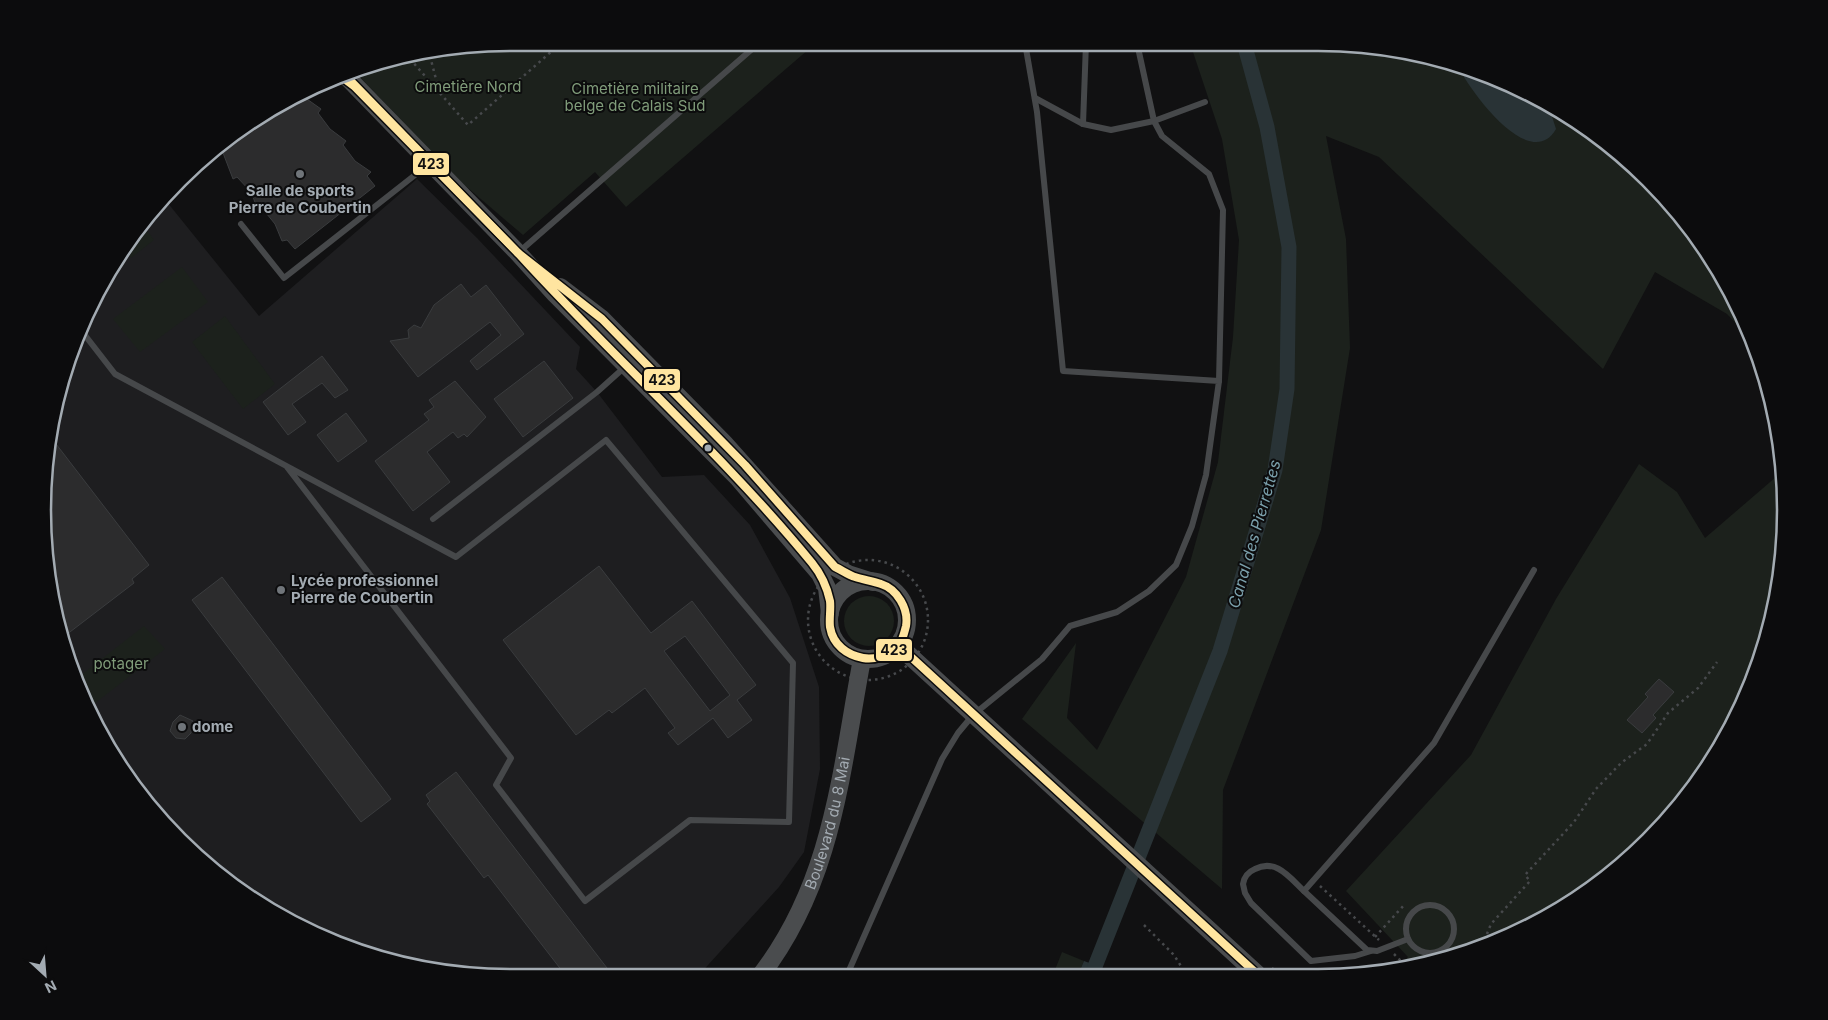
<svg xmlns="http://www.w3.org/2000/svg" width="1828" height="1020" viewBox="0 0 1828 1020" font-family="Inter,sans-serif">
  <style>
    .built { fill: #1e1e20 }
    .green { fill: #1c211c }
    .water { fill: #293336 }
    .lines { fill: none; stroke-linecap: round; stroke-linejoin: round }
    .canal { stroke: #293336; stroke-width: 15 }
    .building { fill: #2c2c2d; stroke: #3a3c3e; fill-rule: evenodd }
    .path { stroke: #47494c; stroke-width: 2.5; stroke-dasharray: 2.5 4; stroke-linecap: butt }
    .lane { stroke: #46484a; stroke-width: 6 }
    .secondary { stroke: #4a4c4e; stroke-width: 18 }
    .bus-1-casing { stroke: #0c0c0d; stroke-width: 11 }
    .bus-1 { stroke: #ffe5a0; stroke-width: 8 }
    .poi-dot { fill: #70757a; stroke: #0c0c0d; stroke-width: 2 }
    .bus-dot { fill: #a3abb2; stroke: #0c0c0d; stroke-width: 2 }
    .labels { text-anchor: middle; stroke-width: 4; stroke-linejoin: round; paint-order: stroke }
    .park-label { font-size: 15px; fill: #809c7a; stroke: #0c0c0d }
    .poi-label { font-size: 15px; font-weight: bold; fill: #a3abb2; stroke: #0c0c0d; text-anchor: start }
    .street-label { font-size: 15px; fill: #a3abb2; stroke: #0c0c0d }
    .water-label { font-size: 16px; font-style: italic; fill: #7ba0ac; stroke: #0c0c0d }
    .rim { fill: none; stroke: #a3abb2; stroke-width: 2.5 }
    .line-badge { stroke: #0c0c0d; stroke-width: 2 }
    .pale-badge-label { font-size: 14px; text-anchor: middle; font-weight: bold; fill: #111 }
  </style>
  <rect width="100%" height="100%" fill="#111112"/>
  <path class="built" d="M417,179L477,238L580,347L576,369L597,392L662,477L704,475L750,525L790,598L819,687L820,769L804,852L779,887L698,976H491L485,971L462,974L389,961L276,915L158,818L78,689L43,540L59,389L121,250L167,202L259,316Z"/>
  <g class="green">
    <path d="M510,43H816L626,207L595,172L523,235L461,182L354,71L360,67Z"/>
    <path d="M1190,43H1348L1439,59L1552,105L1626,159L1689,226L1737,303L1751,339L1727,314L1655,272L1603,369L1379,157L1326,136L1346,239L1350,348L1321,530L1223,790L1222,889L1022,719L1076,643L1067,718L1097,750L1186,577L1218,462L1233,337L1239,240L1222,139Z"/>
    <path d="M144,226L154,240L131,258L123,248Z"/>
    <path d="M182,267L208,302L140,352L113,319Z"/>
    <path d="M225,316L275,384L243,409L192,342Z"/>
    <path d="M1639,464L1677,492L1705,538L1783,471L1781,571L1761,661L1723,744L1649,840L1577,899L1469,953L1395,970L1408,957L1346,891L1471,755L1556,599Z"/>
    <circle cx="869" cy="621" r="25"/>
    <path d="M144,626L165,649L90,707L78,689L76,679Z"/>
    <path d="M1062,952L1084,961L1078,975H1053Z"/>
  </g>
  <g class="water">
    <path d="M1458,66L1548,104L1556,129C1530,174 1469,90 1458,66Z"/>
    <path d="M1084,961L1114,972V974L1078,975Z"/>
  </g>
  <g class="lines">
    <path class="canal" d="M1092,974L1220,651L1275,470L1287,389L1289,247L1267,127L1244,43"/>
  </g>
  <g class="building">
    <path d="M304,97L321,109L318,113L330,129L346,141L343,145L355,161L371,172L367,176L375,186L295,249L287,240L282,241L275,224L262,208L258,210L251,192L237,177L233,179L220,145L226,139Z"/>
    <path d="M461,284L471,297L486,285L524,334L477,370L470,361L501,335L490,322L418,377L390,341L409,338L408,330L414,325L421,328L434,305Z"/>
    <path d="M322,356L348,390L335,398L322,383L292,404L306,422L288,435L263,402Z"/>
    <path d="M544,361L573,398L523,437L494,399Z"/>
    <path d="M455,381L486,417L467,437L464,434L458,438L453,432L427,452L450,482L413,511L375,461L429,420L424,414L434,407L429,400Z"/>
    <path d="M346,413L367,441L338,462L317,435Z"/>
    <path d="M53,440L149,565L132,579L134,583L66,635L43,540Z"/>
    <path d="M599,566L651,633L692,601L756,685L737,700L752,720L728,738L713,718L678,745L668,733L675,728L645,688L612,713L609,710L576,735L503,640ZM685,636L730,695L710,711L664,651Z"/>
    <path d="M222,577L391,799L361,822L192,600Z"/>
    <path d="M1659,679L1674,692L1653,715L1656,718L1642,733L1627,720L1648,697L1645,694Z"/>
    <path d="M180,715L193,721L191,733L185,739L176,738L170,731L173,722Z"/>
    <path d="M456,772L607,968L596,976H566L488,875L484,878L427,804L430,801L426,795Z"/>
  </g>
  <g class="lines">
    <g class="path">
      <path d="M430,56L439,91"/>
      <path d="M410,59L468,125L561,43"/>
      <circle cx="868" cy="620" r="60"/>
      <path d="M1320,886L1379,940"/>
      <path d="M1144,925L1174,955L1186,974"/>
      <path d="M1375,937L1405,904"/>
      <path d="M1482,946L1491,924L1530,881L1525,875L1574,822L1596,789L1621,763L1647,744L1668,713L1698,688L1717,662"/>
      <path d="M1394,954L1407,967"/>
      <path d="M1272,968L1278,974"/>
    </g>
    <g class="lane">
      <path d="M1035,98L1083,124L1111,130L1154,121L1137,43"/>
      <path d="M1205,102L1154,121L1162,136L1209,174L1223,210L1219,381"/>
      <path d="M1083,124L1086,43"/>
      <path d="M241,224L284,278L429,164"/>
      <path d="M519,252L759,43"/>
      <path d="M84,334L115,374L456,557L606,440L793,663L789,822L690,820L585,901L496,785L511,758L287,467"/>
      <path d="M433,519L597,392L626,366"/>
      <path d="M1304,891C1290,878 1276,858 1255,869C1248,872 1244,877 1243,884L1245,893L1251,903L1311,961L1355,956L1371,951"/>
      <circle cx="1430" cy="929" r="24"/>
      <path d="M1408,939L1377,951L1367,950L1304,891L1434,743L1534,570"/>
      <path d="M1428,962L1432,953"/>
      <path d="M847,975L942,759L958,733L973,715L1042,659L1070,626L1117,612L1149,591L1176,565L1192,526L1206,475L1219,381L1063,371L1037,112L1025,43"/>
    </g>
    <g class="secondary">
      <path d="M345,75L518,253L555,294L738,478L820,574L827,588L830,613"/>
      <path d="M560,287L602,319L724,443L835,567L848,574L873,582"/>
      <circle cx="868" cy="620" r="39"/>
      <path d="M898,645L1257,974"/>
      <path id="s1" d="M760,976C833,882 841,771 862,659"/>
    </g>
    <defs>
      <g id="bus-1">
        <path d="M345,75L518,253"/>
        <path d="M342,77L354,86L518,253"/>
        <path d="M518,253L602,319L745,465L835,567C842,570 848,575 855,577C864,580 873,581 881,584C897,589 909,609 906,626C904,634 902,643 895,649C887,656 874,660 863,658C847,655 833,645 830,627C829,619 831,609 830,601C827,587 821,574 812,563C722,453 614,359 518,253Z"/>
        <path d="M898,645L1257,974"/>
      </g>
    </defs>
    <use href="#bus-1" class="bus-1-casing"/>
    <use href="#bus-1" class="bus-1"/>
  </g>
  <g class="poi-dot">
    <circle cx="300" cy="174" r="5"/>
    <circle cx="281" cy="590" r="5"/>
    <circle cx="182" cy="727" r="5"/>
  </g>
  <circle class="bus-dot" cx="708" cy="448" r="4.5"/>
  <g class="labels">
    <g class="park-label">
      <text x="468" y="92">Cimetière Nord</text>
      <text x="635" y="94">Cimetière militaire<tspan x="635" dy="17">belge de Calais Sud</tspan></text>
      <text x="121" y="669">potager</text>
    </g>
    <g class="poi-label">
      <text x="300" y="196" text-anchor="middle">Salle de sports<tspan x="300" dy="17">Pierre de Coubertin</tspan></text>
      <text x="291" y="586">Lycée professionnel<tspan x="291" dy="17">Pierre de Coubertin</tspan></text>
      <text x="192" y="732">dome</text>
    </g>
    <g class="street-label">
      <text dy="5" stroke="none"><textPath href="#s1" startOffset="169">Boulevard du 8 Mai</textPath></text>
    </g>
    <g class="water-label">
      <text transform="translate(1254 534) rotate(-74)" y="6">Canal des Pierrettes</text>
    </g>
  </g>
  <path d="M0 0H1828V1020H0ZM510 51H1318A459 459 0 0 1 1777 510V510A459 459 0 0 1 1318 969H510A459 459 0 0 1 51 510V510A459 459 0 0 1 510 51Z" fill="#0c0c0d" fill-rule="evenodd"/>
  <path class="rim" d="M510 51H1318A459 459 0 0 1 1777 510V510A459 459 0 0 1 1318 969H510A459 459 0 0 1 51 510V510A459 459 0 0 1 510 51Z"/>
  <g class="line-badge">
    <rect x="412" y="152" width="38" height="24" rx="5" fill="#ffe5a0"/>
    <rect x="643" y="368" width="38" height="24" rx="5" fill="#ffe5a0"/>
    <rect x="875" y="638" width="38" height="24" rx="5" fill="#ffe5a0"/>
  </g>
  <g class="pale-badge-label">
    <text x="431" y="169">423</text>
    <text x="662" y="385">423</text>
    <text x="894" y="655">423</text>
  </g>
  <g transform="translate(45 975) rotate(154)" stroke="#0c0c0d" stroke-width="4" paint-order="stroke">
  <path d="M0-4L9 19L0 12L-9 19Z" fill="#a3abb2"/>
  <text y="-8" font-size="14" font-weight="bold" text-anchor="middle" fill="#a3abb2">N</text>
  </g>
</svg>
